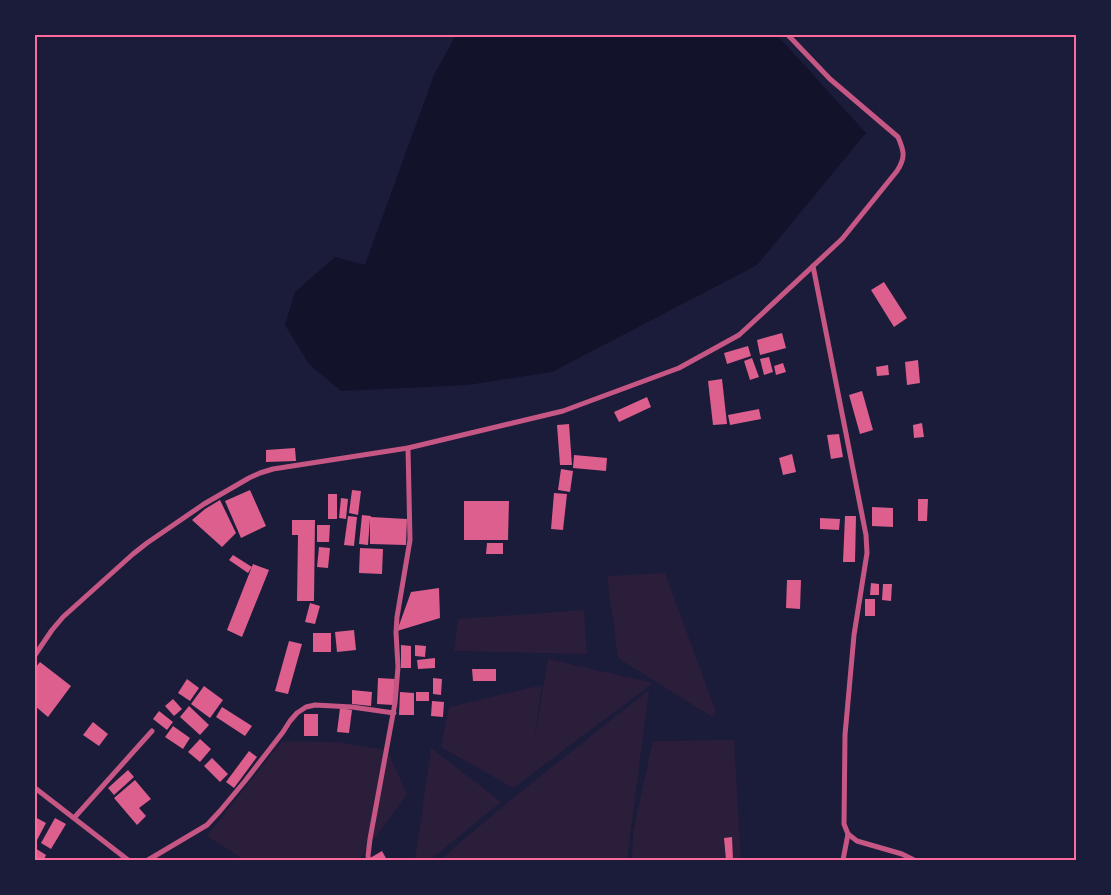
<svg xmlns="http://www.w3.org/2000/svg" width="1111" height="895" viewBox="0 0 1111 895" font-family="'DM Sans',sans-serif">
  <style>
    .green { fill: #2a1e3b }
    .water { fill: #12122b }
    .building { fill: #dd5f8e }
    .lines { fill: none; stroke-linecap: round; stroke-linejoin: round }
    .minor { stroke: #c65784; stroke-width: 5 }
    .neatline { fill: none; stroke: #ff6b9d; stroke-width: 2 }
  </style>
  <rect width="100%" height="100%" fill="#1b1b3a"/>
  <g class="green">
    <path d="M665,573L716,712L712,717L618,658L607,576Z"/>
    <path d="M584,610L587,654L454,651L458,619Z"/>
    <path d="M548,659L653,683L513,788L441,747L449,707L542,685L534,741Z"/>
    <path d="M649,690L627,860H440L508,802Z"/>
    <path d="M734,740L741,860H632L633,832L653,741Z"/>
    <path d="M282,741L336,742L387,750L407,794L359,860H245L207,836Z"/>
    <path d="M431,748L501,802L430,860H415Z"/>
  </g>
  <path class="water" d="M456,35H777L866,133L757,265L552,372L467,385L341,391L309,364L285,325L295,292L335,257L365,265L434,75Z"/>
  <g class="building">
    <path d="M884,282L907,318L894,327L871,290Z"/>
    <path d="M782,333L786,348L760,355L757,340Z"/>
    <path d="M748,346L751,356L727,364L724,353Z"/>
    <path d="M769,357L773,372L764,375L760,359Z"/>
    <path d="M752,358L759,377L750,380L744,361Z"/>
    <path d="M918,360L920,383L907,385L905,362Z"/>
    <path d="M783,363L786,372L776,375L774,366Z"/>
    <path d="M888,365L889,375L877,376L876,367Z"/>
    <path d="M722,379L727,424L713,425L708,381Z"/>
    <path d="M862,391L873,430L860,434L849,395Z"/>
    <path d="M647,397L651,407L619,422L614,412Z"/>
    <path d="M759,409L761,419L730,425L728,415Z"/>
    <path d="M922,423L924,437L914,438L913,425Z"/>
    <path d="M569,424L572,465H560L557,425Z"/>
    <path d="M839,434L843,457L831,459L827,435Z"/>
    <path d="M295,448L296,461L266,462V450Z"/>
    <path d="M792,454L796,472L783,475L779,458Z"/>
    <path d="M574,455L607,458L606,471L573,468Z"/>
    <path d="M561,469L573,471L570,492L558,490Z"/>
    <path d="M250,490L266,526L241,538L225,501Z"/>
    <path d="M352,490L361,491L358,515L349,513Z"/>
    <path d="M554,493L567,494L563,530L551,529Z"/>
    <rect x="328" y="494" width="9" height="25"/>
    <path d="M341,498L348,499L346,519L339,518Z"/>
    <path d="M918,499H928L927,521H918Z"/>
    <path d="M220,500L236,533L222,547L192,520L205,509Z"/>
    <path d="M464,501H509L508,540H464Z"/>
    <path d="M872,507L893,508V527L872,526Z"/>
    <path d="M362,515L371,516V517L407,519L406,545L370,544V519L368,545L359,544Z"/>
    <path d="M348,516L357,517L354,546L344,545Z"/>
    <path d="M845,516H856L855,562H843Z"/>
    <path d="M820,518L840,519L839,530L820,529Z"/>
    <path d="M292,520H315L314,601H297L298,535H292Z"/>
    <path d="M317,525H330L329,542H317Z"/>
    <path d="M487,543H503V554H486Z"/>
    <path d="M319,547L330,548L328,568L317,567Z"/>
    <path d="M360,548L383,549L382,574L359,573Z"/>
    <path d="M233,555L252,567L248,573L229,560Z"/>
    <path d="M253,564L269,570L242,637L227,630Z"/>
    <path d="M787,580H801L800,609L786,608Z"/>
    <path d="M871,583L879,584V595H870Z"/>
    <path d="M883,584H892L891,601L882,600Z"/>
    <path d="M439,588L440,618L397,631L411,592Z"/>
    <rect x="865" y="599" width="10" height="17"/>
    <path d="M310,603L320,606L315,624L305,622Z"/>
    <path d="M354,630L356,650L337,652L335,632Z"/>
    <rect x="313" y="633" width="18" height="19"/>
    <path d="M289,641L302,644L288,694L275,691Z"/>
    <path d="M401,645L411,646V668H401Z"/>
    <path d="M415,645L426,646L425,657L415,656Z"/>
    <path d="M435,658V668L418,669L417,660Z"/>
    <path d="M40,662L71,686L48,717L35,706V668Z"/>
    <path d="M472,669H496V681H473Z"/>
    <path d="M378,678L395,679L393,705L377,704Z"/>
    <path d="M433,678L442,679L441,695L433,694Z"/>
    <path d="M187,679L199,688L190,701L178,693Z"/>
    <path d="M204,686L223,700L210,718L191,704Z"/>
    <path d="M352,690L372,692L371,706L352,704Z"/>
    <path d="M400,692L414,693V715H399Z"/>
    <rect x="416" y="692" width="13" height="9"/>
    <path d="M173,699L182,709L174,716L165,706Z"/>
    <path d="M432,701L444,702L443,717L431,716Z"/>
    <path d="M189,706L209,725L200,735L180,717Z"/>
    <path d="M222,707L252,726L245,736L216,717Z"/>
    <path d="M340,708L352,710L349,733L337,732Z"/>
    <path d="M159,711L173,722L167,730L153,719Z"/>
    <rect x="304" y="714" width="14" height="22"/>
    <path d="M93,722L108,734L99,746L83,735Z"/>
    <path d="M173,726L190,738L183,749L165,737Z"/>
    <path d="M200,739L211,749L200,762L188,752Z"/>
    <path d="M249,751L257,757L234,788L226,782Z"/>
    <path d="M212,758L228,774L220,782L204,766Z"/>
    <path d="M128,770L134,777L114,795L108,788Z"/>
    <path d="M135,780L151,799L139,808L146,816L137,825L114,798Z"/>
    <path d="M35,817L46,823L36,842L35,841Z"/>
    <path d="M55,818L66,824L51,849L41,843Z"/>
    <path d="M732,837L733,860H726L724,838Z"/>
    <path d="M35,848L46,855L44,860H35Z"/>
    <path d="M382,851L387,860H371L370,858Z"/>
  </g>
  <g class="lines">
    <g class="minor">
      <path d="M813,266L866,535L867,553L854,635L845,735L844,824L848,834L857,841L902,854L914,860"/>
      <path d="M35,655L52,630L63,617L133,554L147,543L204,504L249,478L260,473L273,469L408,448L563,411L679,368L739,335L751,324L842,239L897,171C906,157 904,151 898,137L830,79L788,35"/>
      <path d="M35,788L128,860"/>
      <path d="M74,818L152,731"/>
      <path d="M148,860L207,825L220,811L245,781L283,732L290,721L297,713L306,707L315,705L352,707L394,713"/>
      <path d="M369,860L368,856L370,839L395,703L398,667L396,632L397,617L410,540L408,448"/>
      <path d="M843,860L848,834"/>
    </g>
  </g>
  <rect width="1111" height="895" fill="none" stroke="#1b1b3a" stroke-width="72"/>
  <rect x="36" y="36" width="1039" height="823" class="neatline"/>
</svg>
